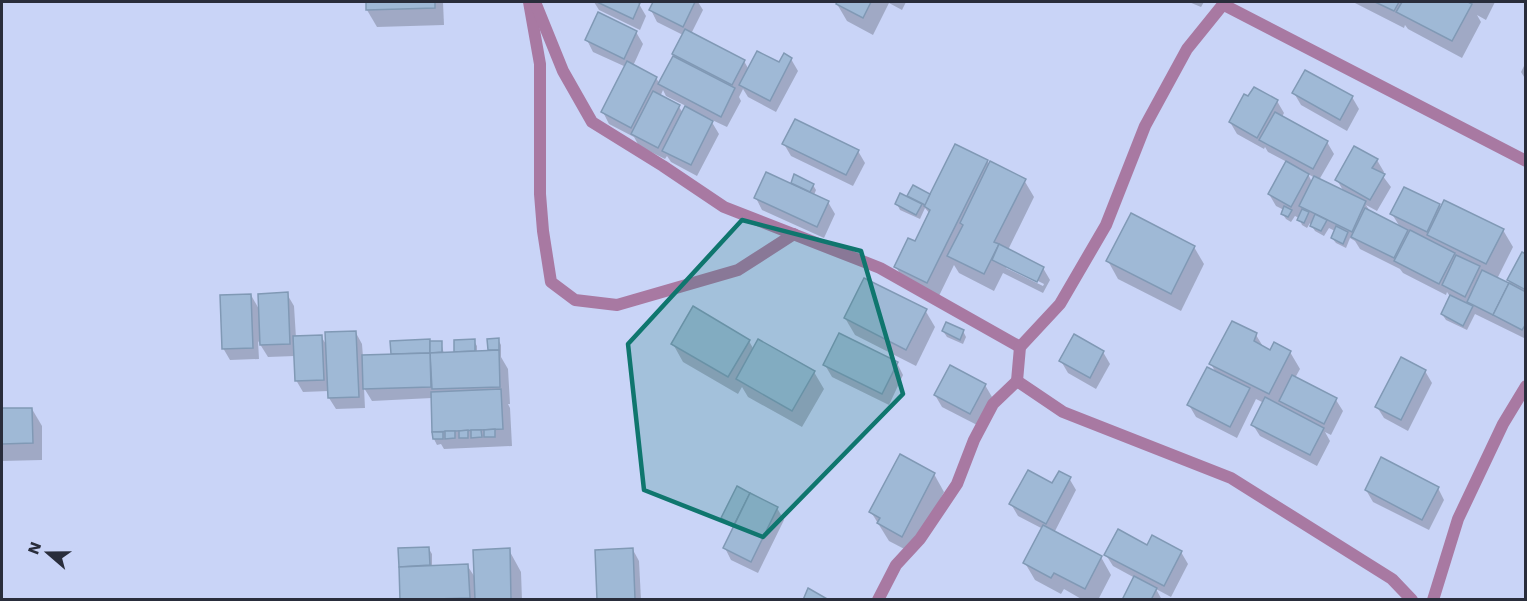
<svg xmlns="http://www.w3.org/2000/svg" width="1527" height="601" viewBox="0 0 1527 601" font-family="'Work Sans',sans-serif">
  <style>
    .shadow { fill: #0003; fill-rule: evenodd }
    .building { fill: #9fb9d6; stroke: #8099b5; stroke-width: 1.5 }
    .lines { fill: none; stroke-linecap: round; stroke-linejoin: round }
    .minor { stroke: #a879a2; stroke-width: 12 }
    .marked { fill: #0f766e; fill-opacity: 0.2; stroke: #0f766e; stroke-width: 4.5; stroke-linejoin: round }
  </style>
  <rect width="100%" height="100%" fill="#c9d4f7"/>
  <g class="shadow">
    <path d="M367,2H443L444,25L377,27L367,10Z"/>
    <path d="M594,2H633L639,4L646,16L640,30L599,10Z"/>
    <path d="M655,2H698L703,10L691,34L744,61L749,70L780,64L791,59L798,71L776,112L748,97L743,89L739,97L741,101L727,127L710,119L719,134L697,176L671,162L667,156L665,159L639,146L634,137L609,124L603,112L626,67L593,52L587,40L636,32L643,44L633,66L656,78L660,84L683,35L657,22L651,10ZM663,90L666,96L686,106L683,113L679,107L660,97Z"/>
    <path d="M839,2H906L902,10L889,3L873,35L847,21L837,4Z"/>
    <path d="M1189,2H1204L1201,7Z"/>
    <path d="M1353,2H1495L1486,20L1477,15L1481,22L1462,58L1408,29L1405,25L1404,28Z"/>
    <path d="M1526,62V80L1521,72Z"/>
    <path d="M1294,93L1352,97L1359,109L1347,131L1301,105Z"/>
    <path d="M1277,101L1284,113L1282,117L1327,142L1334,154L1319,180L1344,192L1337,180L1377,160L1384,172L1382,175L1391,187L1377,211L1366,205L1371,213L1400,227L1392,214L1439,205L1441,209L1503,230L1513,247L1497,279L1513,287L1508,279L1526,256V339L1475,314L1467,330L1446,320L1442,314L1451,298L1447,292L1446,295L1403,273L1400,269L1360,249L1355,241L1350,238L1346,248L1336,243L1332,238L1335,231L1329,228L1324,236L1315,231L1310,223L1307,228L1302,225L1299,218L1295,216L1291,222L1286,219L1282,213L1284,210L1276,206L1269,194L1287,162L1268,152L1265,147L1264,149L1237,134L1230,122ZM1308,174L1315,178L1312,182Z"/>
    <path d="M784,144L858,151L865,163L853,186L791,156Z"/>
    <path d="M987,161L990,166L1024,180L1034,197L1008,250L1043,268L1050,280L1043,293L1003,273L994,291L959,273L954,265L937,300L906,284L896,267L915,243L930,214L925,208L920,219L900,210L897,204L908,198L914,187L929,195ZM1006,265L1044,284L1043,286L1006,268Z"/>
    <path d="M792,183L813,185L816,190L814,195L828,202L835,214L824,238L762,210L756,198L794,187Z"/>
    <path d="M1194,247L1204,264L1181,311L1118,279L1108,261Z"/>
    <path d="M287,294L294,306L296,338L321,336L327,346L356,333L362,344L363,357L393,356L392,354L441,342L444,354L457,353L474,341L477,346V352H490L489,350L498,339L501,345V357L508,369L510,404H508L510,408L512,446L444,449L441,444L437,445L434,439L432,398L372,401L364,388L365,408L336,409L329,398V391L303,392L296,380L295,356L268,357L258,341L259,359L230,360L223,348L251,295L260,311Z"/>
    <path d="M925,310L935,327L916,366L855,335L845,318Z"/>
    <path d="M943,331H963L966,337L963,344L947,337Z"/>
    <path d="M1256,335L1264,348L1271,352H1290L1300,369L1295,378L1336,400L1343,411L1331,435L1325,432L1330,441L1317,466L1260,436L1253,425L1264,403L1256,399L1237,438L1196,417L1189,405L1216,373L1211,364Z"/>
    <path d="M749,341L754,350L814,372L824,389L802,427L748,397L742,387L738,394L683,362L673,344Z"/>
    <path d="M1103,352L1110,364L1096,389L1068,373L1061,361Z"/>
    <path d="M897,363L903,375L889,405L832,377L825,365Z"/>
    <path d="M1425,371L1432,383L1408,431L1384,418L1377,407Z"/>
    <path d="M985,385L992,397L977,425L942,407L935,395Z"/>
    <path d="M32,409L42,426V460L2,461V410Z"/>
    <path d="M900,456L934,474L944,492L912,553L889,541L871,512Z"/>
    <path d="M1069,478L1076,490L1054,533L1101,557L1111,575L1098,600H1083L1064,589L1061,594L1035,580L1025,563L1043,529L1018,516L1011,504Z"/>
    <path d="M737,488L777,508L784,520L758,573L731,560L725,548L734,528L726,524L722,518Z"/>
    <path d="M1438,488L1444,500L1429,530L1373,502L1366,490Z"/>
    <path d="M1148,547L1181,552L1188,564L1171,597L1156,589L1162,600H1123L1135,578L1113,566L1106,555Z"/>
    <path d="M429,549L432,554V567L467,565L476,579L509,550L521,572L522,600H401L400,550Z"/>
    <path d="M633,550L639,561L641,600H599Z"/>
  </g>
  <g class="building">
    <path d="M366,2H435V8L366,10Z"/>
    <path d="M597,2H637L640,3L633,19Z"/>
    <path d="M653,2H695L683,27L649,10Z"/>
    <path d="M837,2H871L863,18L836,4Z"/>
    <path d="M1375,2H1399L1394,11Z"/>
    <path d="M1402,2H1468L1472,4L1452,41L1396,12Z"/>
    <path d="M598,12L637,31L624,59L585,40Z"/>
    <path d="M685,29L745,60L732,85L672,54Z"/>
    <path d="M757,51L779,62L784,53L792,58L770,101L739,85Z"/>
    <path d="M673,56L735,88L721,117L658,84Z"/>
    <path d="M627,61L657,77L631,128L601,112Z"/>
    <path d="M1305,70L1353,96L1340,120L1292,93Z"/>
    <path d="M1254,87L1278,100L1257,138L1229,122L1244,94L1248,96Z"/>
    <path d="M653,91L680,105L658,148L631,134Z"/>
    <path d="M685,106L713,121L691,165L662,151Z"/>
    <path d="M1275,112L1328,141L1313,169L1259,140Z"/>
    <path d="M795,119L859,150L846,175L782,144Z"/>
    <path d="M955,144L988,160L927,283L894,267L908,238L915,241L930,210L924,206Z"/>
    <path d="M1354,146L1378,159L1372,168L1385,174L1370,200L1335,180Z"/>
    <path d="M990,161L1026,179L994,242L999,244L984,274L947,256L963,225L960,223Z"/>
    <path d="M1286,161L1309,174L1291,207L1268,194Z"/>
    <path d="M766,172L829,201L817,227L754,198Z"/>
    <path d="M794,174L814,184L810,192L791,183Z"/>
    <path d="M1314,176L1366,201L1352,232L1299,206Z"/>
    <path d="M913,185L930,194L925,205L907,196Z"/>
    <path d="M1404,187L1440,204L1427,232L1390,214Z"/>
    <path d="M900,193L922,204L916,215L895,204Z"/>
    <path d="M1444,200L1504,229L1486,264L1427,235Z"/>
    <path d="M1284,206L1292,210L1288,217L1281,214Z"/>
    <path d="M1365,208L1408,230L1394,258L1351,237Z"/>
    <path d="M1302,209L1309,212L1304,223L1297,220Z"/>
    <path d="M1131,213L1195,246L1171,294L1106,261Z"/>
    <path d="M1315,214L1327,220L1321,231L1310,226Z"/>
    <path d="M1336,226L1348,232L1343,244L1331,238Z"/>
    <path d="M1410,230L1455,253L1439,284L1394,261Z"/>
    <path d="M999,244L1044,267L1037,282L992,260Z"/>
    <path d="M1522,252L1526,254V290L1507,280Z"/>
    <path d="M1456,255L1480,266L1465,297L1442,285Z"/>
    <path d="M1482,270L1509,283L1493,315L1467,302Z"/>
    <path d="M864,278L927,309L906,350L844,318Z"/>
    <path d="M1509,283L1526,292V324L1522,330L1493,315Z"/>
    <path d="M288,292L290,344L260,345L258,294Z"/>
    <path d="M251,294L253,348L222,349L220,295Z"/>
    <path d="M1450,295L1473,306L1463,326L1441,314Z"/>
    <path d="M693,306L750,340L728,377L671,344Z"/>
    <path d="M1232,321L1257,333L1254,341L1270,350L1274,342L1291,351L1269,394L1209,364Z"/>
    <path d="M946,322L964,330L960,340L942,331Z"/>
    <path d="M356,331L359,397L328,398L325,332Z"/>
    <path d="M839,333L898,362L882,394L823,365Z"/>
    <path d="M1074,334L1104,351L1090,378L1059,361Z"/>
    <path d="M322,335L324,380L295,381L293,336Z"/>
    <path d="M499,338V350H488L487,339Z"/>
    <path d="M430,339V353L391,354L390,341Z"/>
    <path d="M475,339V351L454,352V340Z"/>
    <path d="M758,339L815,371L792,411L736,379Z"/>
    <path d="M430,341H442V352L430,353Z"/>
    <path d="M499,350L500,387L432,389L430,353Z"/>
    <path d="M430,353L431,387L363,389L362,355Z"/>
    <path d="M1401,357L1426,370L1401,420L1375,407Z"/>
    <path d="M950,365L986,384L970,414L934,395Z"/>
    <path d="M1207,367L1250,388L1230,427L1187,405Z"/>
    <path d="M1292,375L1337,398L1324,424L1279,401Z"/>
    <path d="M501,389L503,429L432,432L431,392Z"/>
    <path d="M1265,397L1324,428L1310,455L1251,425Z"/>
    <path d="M2,408H32L33,443L2,444Z"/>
    <path d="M495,429V437H484V430Z"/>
    <path d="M468,430V438H459V431Z"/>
    <path d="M471,430H481L482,437L471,438Z"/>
    <path d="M445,431H455V438L445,439Z"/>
    <path d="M432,432H443V439H433Z"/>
    <path d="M900,454L935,473L902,537L877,523L880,518L869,512Z"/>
    <path d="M1381,457L1439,487L1422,520L1365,490Z"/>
    <path d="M1028,470L1052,483L1059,471L1071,477L1046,524L1009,504Z"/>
    <path d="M737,486L750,493L734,525L721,518Z"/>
    <path d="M750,493L778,507L751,562L723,548Z"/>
    <path d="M1043,525L1102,556L1085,589L1054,573L1051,578L1023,563Z"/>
    <path d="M1118,529L1147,545L1152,535L1182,551L1164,586L1104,555Z"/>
    <path d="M429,547L430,565L399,567L398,548Z"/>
    <path d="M510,548L511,600H475L473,550Z"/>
    <path d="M633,548L635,599L597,600L595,550Z"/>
    <path d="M468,564L470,598L400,600L399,567Z"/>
    <path d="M1134,576L1157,588L1151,600H1122Z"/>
    <path d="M808,588L829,600H803Z"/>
  </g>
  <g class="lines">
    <g class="minor">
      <path d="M529,2L540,64V194L543,231L551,282L575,300L617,305L738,270L794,234"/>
      <path d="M535,2L563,71L592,122L663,166L724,207L880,268L1020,347"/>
      <path d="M1225,2L1187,49L1145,126L1106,225L1060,304L1020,347L1017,381L1063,412L1231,478L1392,579L1412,600"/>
      <path d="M1224,5L1526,161"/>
      <path d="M878,600L896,565L920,539L957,484L974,440L993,404L1017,381"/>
      <path d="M1433,600L1458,519L1503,424L1526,386"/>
    </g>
  </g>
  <path class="marked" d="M742,220L861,251L903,394L763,537L644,490L628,344Z"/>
  <rect width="1527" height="601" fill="none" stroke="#292d3b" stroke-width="6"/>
  <g transform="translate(48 553) rotate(290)" stroke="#c9d4f7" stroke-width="4.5" paint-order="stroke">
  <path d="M0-4.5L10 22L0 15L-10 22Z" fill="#292d3b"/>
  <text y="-9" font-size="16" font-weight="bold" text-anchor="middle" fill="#292d3b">N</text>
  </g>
</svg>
